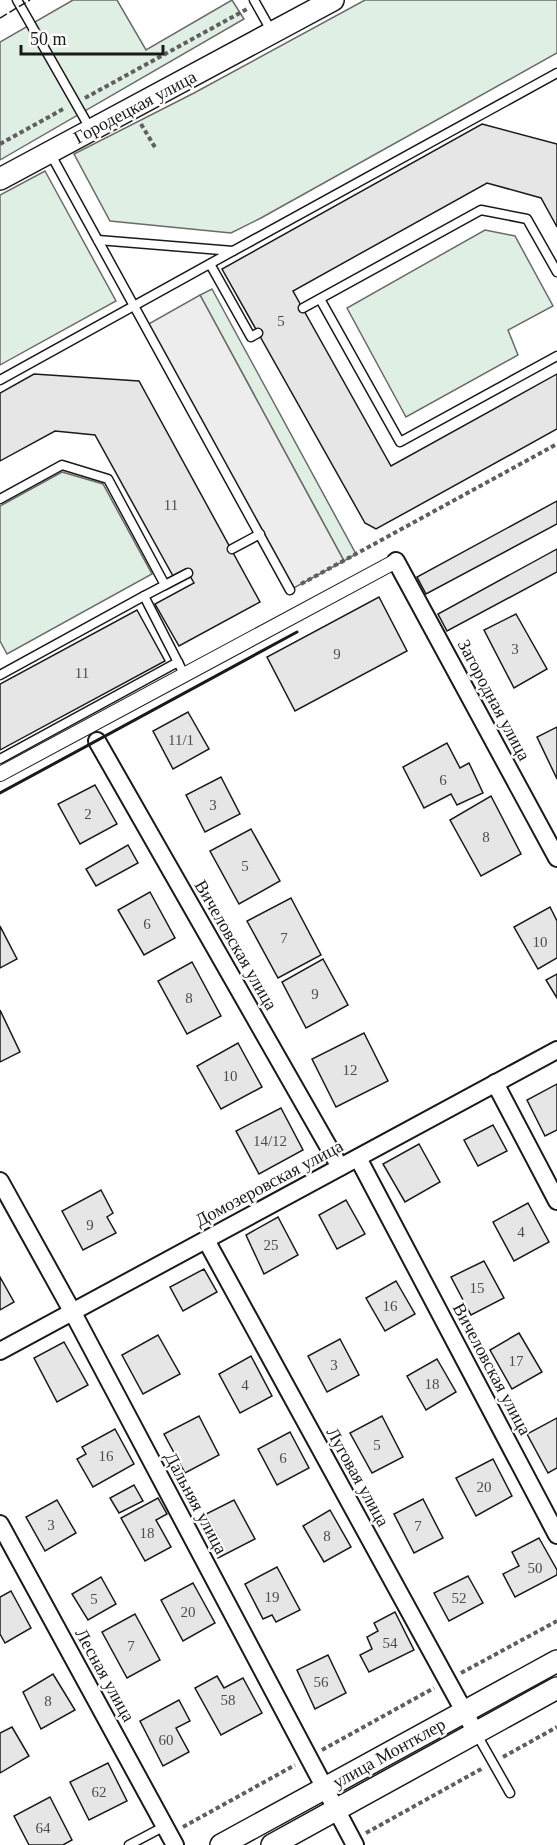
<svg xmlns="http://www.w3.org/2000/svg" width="557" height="1845" viewBox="0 0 557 1845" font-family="Georgia,serif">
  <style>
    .green { fill: #e0efe3; stroke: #6a6a6a; stroke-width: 1.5 }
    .parking { fill: #ededed; stroke: #6a6a6a; stroke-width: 1.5 }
    .building { fill: #e6e6e6; stroke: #1a1a1a; stroke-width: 1.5 }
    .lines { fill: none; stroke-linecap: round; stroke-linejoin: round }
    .service-casing { stroke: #1a1a1a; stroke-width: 11 }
    .pedestrian-casing { stroke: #1a1a1a; stroke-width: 16 }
    .minor-casing { stroke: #1a1a1a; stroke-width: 20 }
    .tertiary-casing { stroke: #1a1a1a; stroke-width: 24 }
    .path { stroke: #5f5f5f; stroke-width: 4; stroke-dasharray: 4.5 3; stroke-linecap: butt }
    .service { stroke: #fff; stroke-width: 8 }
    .pedestrian { stroke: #fff; stroke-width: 14 }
    .minor { stroke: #fff; stroke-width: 16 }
    .tertiary { stroke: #fff; stroke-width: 21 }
    .fence { stroke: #1a1a1a; stroke-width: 1.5; stroke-dasharray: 8 3; stroke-linecap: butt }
    .wall { stroke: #1a1a1a; stroke-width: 3 }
    .labels { text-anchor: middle; stroke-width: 4.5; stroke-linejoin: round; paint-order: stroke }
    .number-label { font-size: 15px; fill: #4d4d4d }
    .street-label { font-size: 18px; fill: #1a1a1a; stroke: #fff }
  </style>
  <rect width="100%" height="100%" fill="#fff"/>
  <g class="green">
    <path d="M73,0H117L146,50L232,0L244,19L0,160V42Z"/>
    <path d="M365,0H557V53L261,218L231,233L110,221L74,154L194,93Z"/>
    <path d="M45,171L116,301L0,365V195Z"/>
    <path d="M485,230L515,236L553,306L508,330L518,355L406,417L347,308Z"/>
    <path d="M212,289L356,554L344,561L200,295Z"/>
    <path d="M62,472L103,484L152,574L7,654L0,641V506Z"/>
  </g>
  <path class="parking" d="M200,295L344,561L290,590L145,326Z"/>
  <g class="building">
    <path d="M482,124L557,144V227L541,198L487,183L293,291L391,466L557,374V429L376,529L365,523L222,269Z"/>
    <path d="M34,374L139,381L260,602L179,646L155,604L194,583L186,569L173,576L95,435L55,431L0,461V393Z"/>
    <path d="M557,501V524L426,594L417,577Z"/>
    <path d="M557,549V572L447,631L438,614Z"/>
    <path d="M379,597L407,651L295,711L267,657Z"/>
    <path d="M137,610L165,661L0,750V684Z"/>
    <path d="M516,614L547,669L514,688L484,630Z"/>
    <path d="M188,712L209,749L173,769L153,731Z"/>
    <path d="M557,727V779L537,737Z"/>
    <path d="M447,743L460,768L469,763L483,793L457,805L451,794L424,808L403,767Z"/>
    <path d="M221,777L240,814L205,832L186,795Z"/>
    <path d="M95,785L117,824L80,844L58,804Z"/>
    <path d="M491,796L521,854L481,876L450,820Z"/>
    <path d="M251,829L280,881L239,904L210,851Z"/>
    <path d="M128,845L138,863L96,886L86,869Z"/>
    <path d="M150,892L175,938L144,955L118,910Z"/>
    <path d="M291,898L321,955L278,978L247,921Z"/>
    <path d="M550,907L557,921V958L538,969L514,927Z"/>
    <path d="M0,926L17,959L0,968Z"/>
    <path d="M323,959L348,1005L306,1028L282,982Z"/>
    <path d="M192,962L221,1016L187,1034L158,981Z"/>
    <path d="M557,974V998L546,980Z"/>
    <path d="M0,1010L20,1052L0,1062Z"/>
    <path d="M364,1033L388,1081L336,1107L312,1059Z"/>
    <path d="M238,1043L262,1087L221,1109L197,1066Z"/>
    <path d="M557,1084V1130L545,1136L527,1100Z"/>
    <path d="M281,1108L303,1150L259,1174L236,1131Z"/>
    <path d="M493,1125L507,1151L478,1166L464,1140Z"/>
    <path d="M419,1144L440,1182L405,1202L383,1164Z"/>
    <path d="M101,1190L113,1213L107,1217L116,1233L83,1250L62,1211Z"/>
    <path d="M346,1200L365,1234L337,1249L319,1215Z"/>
    <path d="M528,1203L549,1242L514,1261L493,1222Z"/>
    <path d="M278,1217L298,1255L264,1274L246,1235Z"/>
    <path d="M484,1261L504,1298L471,1315L451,1277Z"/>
    <path d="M204,1269L217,1292L183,1311L170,1287Z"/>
    <path d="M0,1277L14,1302L0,1310Z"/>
    <path d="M396,1281L415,1314L385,1331L366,1298Z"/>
    <path d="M519,1333L542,1372L512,1389L490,1350Z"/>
    <path d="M158,1335L180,1374L143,1394L122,1355Z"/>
    <path d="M340,1339L359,1375L327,1392L308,1356Z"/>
    <path d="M64,1342L88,1385L57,1402L34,1358Z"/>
    <path d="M251,1356L272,1396L240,1413L219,1374Z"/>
    <path d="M437,1359L456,1392L426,1410L407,1376Z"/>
    <path d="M199,1416L219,1455L185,1473L164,1434Z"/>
    <path d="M382,1416L403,1457L372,1473L350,1433Z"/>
    <path d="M557,1418V1468L548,1473L527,1434Z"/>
    <path d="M115,1429L134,1464L93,1487L77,1459L86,1454L82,1447Z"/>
    <path d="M290,1432L309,1468L277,1485L258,1449Z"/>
    <path d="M493,1459L512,1496L476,1516L456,1478Z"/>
    <path d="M134,1485L143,1501L119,1513L110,1498Z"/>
    <path d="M158,1498L167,1514L156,1520L171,1547L145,1561L121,1518Z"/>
    <path d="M423,1499L443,1538L414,1553L394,1514Z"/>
    <path d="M57,1500L76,1533L45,1551L26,1517Z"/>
    <path d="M234,1500L255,1539L218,1558L210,1542L219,1538L206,1514Z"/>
    <path d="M330,1510L351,1547L324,1562L303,1526Z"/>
    <path d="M539,1538L557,1570V1575L515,1597L503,1574L519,1566L512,1552Z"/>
    <path d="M277,1567L300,1610L276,1622L272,1615L263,1619L245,1584Z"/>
    <path d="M468,1576L483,1603L449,1621L434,1593Z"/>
    <path d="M101,1577L116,1604L88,1620L72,1594Z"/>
    <path d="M193,1583L215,1623L183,1641L161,1600Z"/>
    <path d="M11,1591L31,1628L5,1643L0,1634V1597Z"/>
    <path d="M395,1612L414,1650L369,1672L360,1655L372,1649L367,1637L378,1631L374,1623Z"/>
    <path d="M135,1614L160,1660L127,1678L102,1632Z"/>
    <path d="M328,1655L346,1693L315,1709L297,1670Z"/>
    <path d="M53,1674L75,1710L41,1729L23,1692Z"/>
    <path d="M217,1676L224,1688L243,1678L262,1713L221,1735L195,1688Z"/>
    <path d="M179,1700L190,1721L176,1728L189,1752L163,1766L140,1721Z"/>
    <path d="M12,1727L29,1756L0,1773V1733Z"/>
    <path d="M108,1763L127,1801L89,1820L70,1782Z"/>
    <path d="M50,1797L72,1840L63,1845H29L14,1816Z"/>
  </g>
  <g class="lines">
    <defs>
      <g id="service">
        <path d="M17,0L91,130"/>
        <path d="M254,0L272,32"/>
        <path d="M50,153L290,590"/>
        <path d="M98,240L233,251L557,73"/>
        <path d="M210,264L251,337L258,333"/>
        <path d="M320,299L400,442L557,356"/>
        <path d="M303,308L481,210L527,219L557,272"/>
        <path d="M0,380L233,251"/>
        <path d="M0,499L62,465L108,479L165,585L144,596"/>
        <path d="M232,549L260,534"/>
        <path d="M165,585L188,573"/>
        <path d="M0,675L144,596L184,674"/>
        <path d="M0,759L178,662"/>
        <path d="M476,1733L510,1793"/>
        <path d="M129,1845L165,1826"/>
      </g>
      <path id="pedestrian" d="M0,774L396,561"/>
      <g id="minor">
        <path d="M396,561L557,858"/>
        <path d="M97,741L340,1167"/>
        <path d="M495,1083L557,1201"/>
        <path d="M358,1158L557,1535"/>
        <path d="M0,1181L72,1311L355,1845"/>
        <path d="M206,1240L476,1733"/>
        <path d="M0,1351L557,1050"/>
        <path d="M0,1524L175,1845"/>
      </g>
      <g id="tertiary">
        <path d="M0,179L333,0"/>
        <path d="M221,1845L557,1661"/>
        <path d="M272,1845L557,1688"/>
      </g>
    </defs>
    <use href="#service" class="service-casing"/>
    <use href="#pedestrian" class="pedestrian-casing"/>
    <use href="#minor" class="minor-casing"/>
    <use href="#tertiary" class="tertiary-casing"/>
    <g class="path">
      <path d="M85,98L247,9"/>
      <path d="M141,124L156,149"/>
      <path d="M0,144L65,108"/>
      <path d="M301,584L557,444"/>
      <path d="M461,1673L557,1621"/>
      <path d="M322,1750L434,1688"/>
      <path d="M503,1757L557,1727"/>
      <path d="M183,1827L295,1765"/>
      <path d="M366,1833L483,1768"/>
    </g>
    <use href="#service" class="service"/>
    <use href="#pedestrian" class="pedestrian"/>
    <use href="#minor" class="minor"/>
    <use href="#tertiary" class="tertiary"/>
    <path class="fence" d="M0,18L30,0"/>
    <path class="wall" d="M0,793L297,632"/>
  </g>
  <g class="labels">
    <g class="number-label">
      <text x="281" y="326">5</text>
      <text x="171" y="510">11</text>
      <text x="515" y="654">3</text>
      <text x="337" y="659">9</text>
      <text x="82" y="678">11</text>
      <text x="181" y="745">11/1</text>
      <text x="443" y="785">6</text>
      <text x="213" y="810">3</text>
      <text x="88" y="819">2</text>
      <text x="486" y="842">8</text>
      <text x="245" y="871">5</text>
      <text x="147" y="929">6</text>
      <text x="284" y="943">7</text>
      <text x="540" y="947">10</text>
      <text x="315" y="999">9</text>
      <text x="189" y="1003">8</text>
      <text x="350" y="1075">12</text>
      <text x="230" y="1081">10</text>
      <text x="270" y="1146">14/12</text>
      <text x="90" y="1230">9</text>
      <text x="521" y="1237">4</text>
      <text x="271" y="1250">25</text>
      <text x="477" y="1293">15</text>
      <text x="390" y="1311">16</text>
      <text x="516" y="1366">17</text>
      <text x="334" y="1370">3</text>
      <text x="432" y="1389">18</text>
      <text x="245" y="1390">4</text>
      <text x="377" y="1450">5</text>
      <text x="106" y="1461">16</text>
      <text x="283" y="1463">6</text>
      <text x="484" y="1492">20</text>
      <text x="51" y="1530">3</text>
      <text x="418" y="1531">7</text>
      <text x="147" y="1538">18</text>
      <text x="327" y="1541">8</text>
      <text x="535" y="1573">50</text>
      <text x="272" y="1602">19</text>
      <text x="459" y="1603">52</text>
      <text x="94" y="1604">5</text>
      <text x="188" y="1617">20</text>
      <text x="390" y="1648">54</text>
      <text x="131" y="1651">7</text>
      <text x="321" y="1687">56</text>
      <text x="228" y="1705">58</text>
      <text x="48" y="1706">8</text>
      <text x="166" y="1745">60</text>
      <text x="99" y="1797">62</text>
      <text x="43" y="1833">64</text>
    </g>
    <g class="street-label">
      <text transform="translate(135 107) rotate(-28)" y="6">Городецкая улица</text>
      <text transform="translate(494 700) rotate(62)" y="6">Загородная улица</text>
      <text transform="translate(236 945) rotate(60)" y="6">Вичеловская улица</text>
      <text transform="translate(269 1183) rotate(-28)" y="6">Домозеровская улица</text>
      <text transform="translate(492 1369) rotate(62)" y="6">Вичеловская улица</text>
      <text transform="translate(358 1477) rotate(61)" y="6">Луговая улица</text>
      <text transform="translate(196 1503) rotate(62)" y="6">Дальняя улица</text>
      <text transform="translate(105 1675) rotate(61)" y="6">Лесная улица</text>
      <text transform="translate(389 1753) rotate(-29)" y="6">улица Монтклер</text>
    </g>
  </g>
  <path d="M21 45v9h142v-9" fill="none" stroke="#1a1a1a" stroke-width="3"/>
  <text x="30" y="45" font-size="18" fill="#1a1a1a" stroke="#ffffff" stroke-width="4.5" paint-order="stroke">50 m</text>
</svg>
